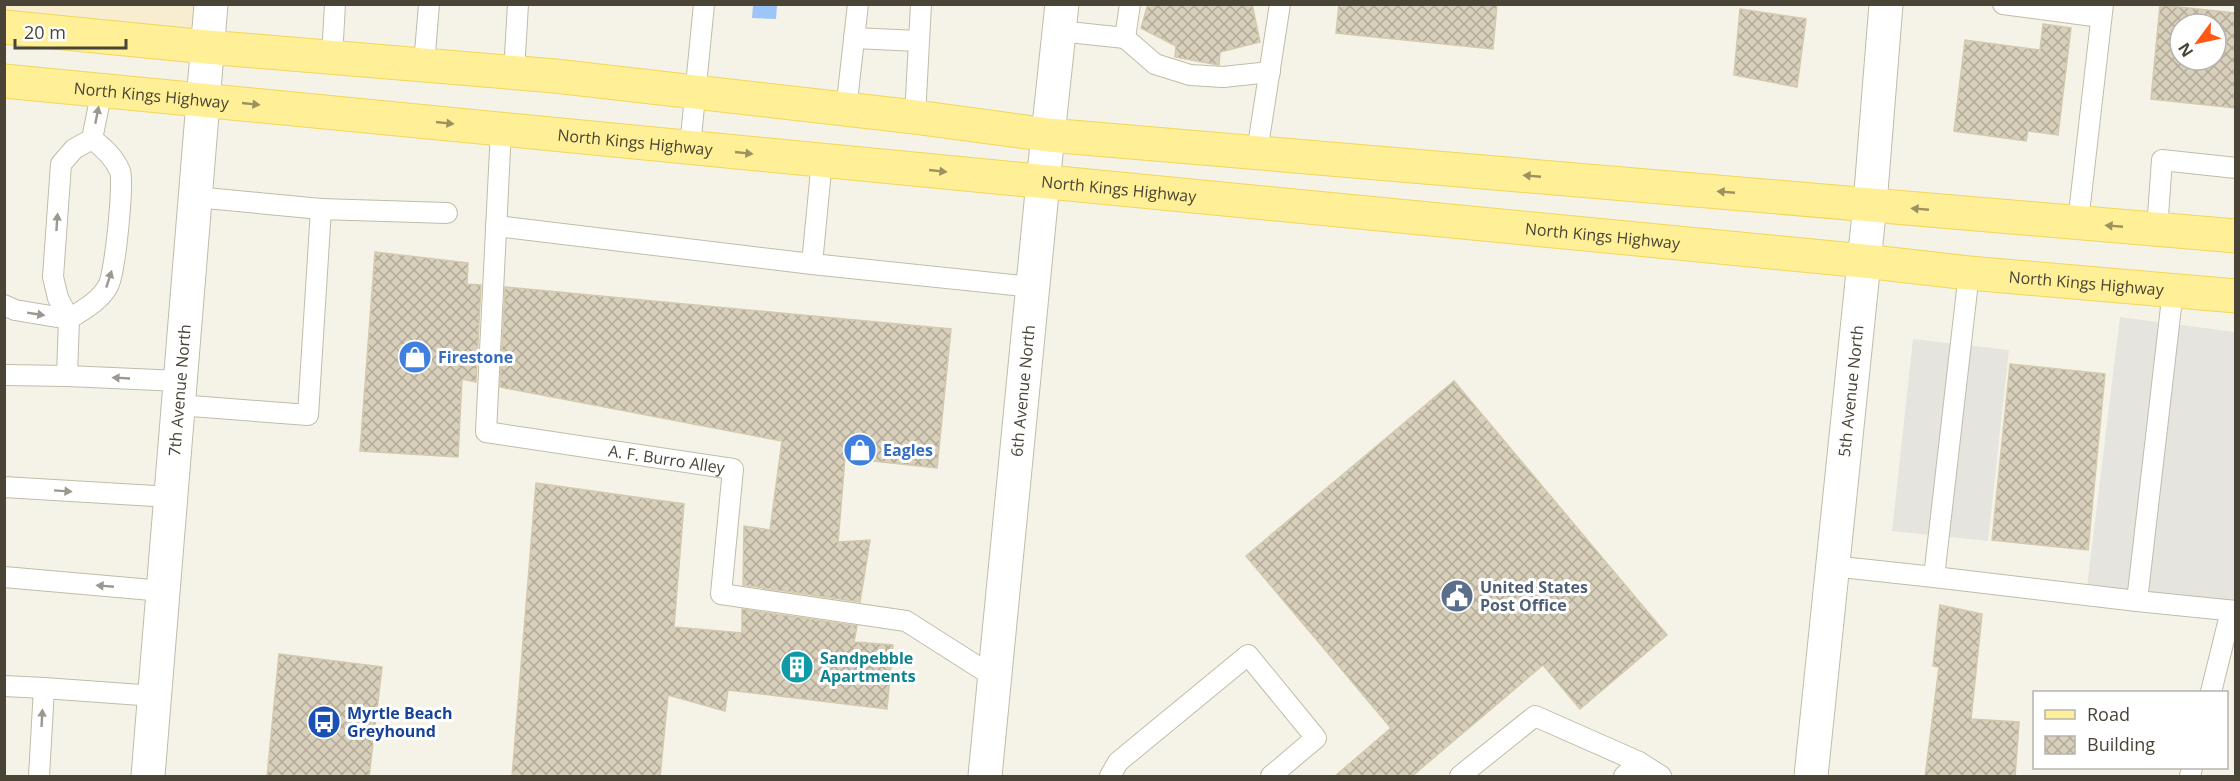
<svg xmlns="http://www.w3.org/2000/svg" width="2240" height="781" viewBox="0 0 2240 781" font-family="'Open Sans',sans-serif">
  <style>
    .commercial { fill: #f9edd0 }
    .parking { fill: #e6e4df }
    .water { fill: #9dc6f8 }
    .building { fill: url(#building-cross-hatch); stroke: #d3caad; stroke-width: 1.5; fill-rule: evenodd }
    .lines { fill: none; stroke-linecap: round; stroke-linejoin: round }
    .service-casing { stroke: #c1bca8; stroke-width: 22 }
    .minor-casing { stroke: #c1bca8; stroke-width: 35 }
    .tertiary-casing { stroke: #c1bca8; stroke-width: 35 }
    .primary-casing { stroke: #f0d75a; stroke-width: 35 }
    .service { stroke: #fff; stroke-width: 20 }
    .minor { stroke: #fff; stroke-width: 33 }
    .tertiary { stroke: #fff; stroke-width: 33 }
    .primary { stroke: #ffef96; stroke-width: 33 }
    .oneway { fill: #9b9161 }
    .oneway2 { fill: #9b9890 }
    .labels { text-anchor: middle; stroke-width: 6; stroke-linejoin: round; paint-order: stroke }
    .street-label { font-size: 16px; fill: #494435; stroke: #fff }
    .shop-label { font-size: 16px; font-weight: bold; fill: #366cbe; stroke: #fff; text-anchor: start }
    .service-label { font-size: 16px; font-weight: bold; fill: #4e5e75; stroke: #fff; text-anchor: start }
    .culture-label { font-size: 16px; font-weight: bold; fill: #0d838f; stroke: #fff; text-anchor: start }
    .transit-label { font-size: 16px; font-weight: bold; fill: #164399; stroke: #fff; text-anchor: start }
  </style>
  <defs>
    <pattern id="building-cross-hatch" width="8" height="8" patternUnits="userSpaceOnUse" patternTransform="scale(1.5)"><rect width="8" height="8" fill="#d8d0bb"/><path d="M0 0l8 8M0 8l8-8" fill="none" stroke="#b1aa99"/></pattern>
  </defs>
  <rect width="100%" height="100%" fill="#f5f3e7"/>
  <path class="commercial" d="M4,5H211L207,47L5,27Z"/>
  <g class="parking">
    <path d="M2120,317L2235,332V606L2087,587Z"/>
    <path d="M1913,339L2009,350L1988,541L1892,531Z"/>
  </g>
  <path class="water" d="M753,5H777L776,19L752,18Z"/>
  <g class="building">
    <path d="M1148,4H1252L1260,42L1220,52L1219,65L1175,57L1176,46L1141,28Z"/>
    <path d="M1339,4H1497L1493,49L1336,33Z"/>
    <path d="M2160,5L2235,13V108L2151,99ZM2180,24H2216V60H2180Z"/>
    <path d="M1740,9L1806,19L1797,87L1734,75Z"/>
    <path d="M2043,24L2071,28L2058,135L2028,131L2026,141L1954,131L1965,40L2040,50Z"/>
    <path d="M375,252L468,263L467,284L481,285L476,382L462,379L458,457L360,451Z"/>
    <path d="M505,287L951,329L937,468L845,458L838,542L870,540L860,602L743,585L744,526L770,530L782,441L500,387Z"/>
    <path d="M2010,364L2105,374L2088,550L1992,540Z"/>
    <path d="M1454,381L1667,635L1580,709L1543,665L1411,777H1334L1391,728L1246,556Z"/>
    <path d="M536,483L684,504L674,627L742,633V609L857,626L854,642L893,645L887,709L728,690L725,711L668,695L660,777H512Z"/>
    <path d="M1940,605L1982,614L1971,719L2019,722L2015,777H1925L1939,667L1933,666Z"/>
    <path d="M279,654L382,667L369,777H267Z"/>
  </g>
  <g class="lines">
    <defs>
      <g id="service">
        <path d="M2003,4L2101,17"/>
        <path d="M1059,31L1125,38L1130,4"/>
        <path d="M854,38L918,41"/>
        <path d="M1125,38L1155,64L1190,75L1223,77L1270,72"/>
        <path d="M332,57L335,4"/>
        <path d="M424,65L429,4"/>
        <path d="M514,72L518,4"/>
        <path d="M846,110L858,4"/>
        <path d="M915,117L921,4"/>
        <path id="s1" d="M501,129L486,432L733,469L721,594L906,621L994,677"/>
        <path d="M92,139L102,90"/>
        <path d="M690,147L704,4"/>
        <path d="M1257,152L1280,4"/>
        <path d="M195,197L321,209"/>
        <path d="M2078,222L2103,4"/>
        <path d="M496,226L812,264L1033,287"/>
        <path d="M2157,229L2162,160L2236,168"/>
        <path d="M812,264L822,160"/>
        <path d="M1969,273L1934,577L2137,601L2173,290"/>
        <path d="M4,305L15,310L69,319C83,310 100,301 108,286C115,275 124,183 120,171C114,157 104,148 92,139"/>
        <path d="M4,375L67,376L180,381"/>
        <path d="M67,376L69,319L58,298L53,277L61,164L74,149L92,139"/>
        <path d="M178,405L308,415L321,209L447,213"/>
        <path d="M4,487L171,497"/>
        <path d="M1832,566L1934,577"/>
        <path d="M4,577L163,591"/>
        <path d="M2137,601L2236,611"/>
        <path d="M4,686L44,688"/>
        <path d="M2211,692L2231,611"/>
        <path d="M39,776L44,688L155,696"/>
        <path d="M1110,776L1118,762L1248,655L1316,738L1271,776"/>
        <path d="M1460,776L1535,716L1639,762L1661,776"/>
        <path d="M1624,776L1639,762"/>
        <path d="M2190,776L2192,768"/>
      </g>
      <g id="minor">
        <path id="s2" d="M985,776L1043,182L1062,4"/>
        <path id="s3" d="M1811,776L1870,204L1886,4"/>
      </g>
      <g id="tertiary">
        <path id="s4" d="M148,776L211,4"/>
      </g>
      <g id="primary">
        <path d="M4,27L207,47L555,76L915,117L1048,135L2236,236"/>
        <path id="s5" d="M4,81L1864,261L1969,273L2236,296"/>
      </g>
    </defs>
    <use href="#service" class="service-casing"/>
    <use href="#minor" class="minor-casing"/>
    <use href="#tertiary" class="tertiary-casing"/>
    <use href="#primary" class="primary-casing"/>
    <use href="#service" class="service"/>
    <use href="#minor" class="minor"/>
    <use href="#tertiary" class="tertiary"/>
    <use href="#primary" class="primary"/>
  </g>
  <defs><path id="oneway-solid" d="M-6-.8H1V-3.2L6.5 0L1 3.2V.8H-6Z" transform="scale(1.5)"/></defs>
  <g class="oneway">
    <use href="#oneway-solid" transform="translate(251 104) rotate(6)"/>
    <use href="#oneway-solid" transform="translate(445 123) rotate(6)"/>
    <use href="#oneway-solid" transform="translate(744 153) rotate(6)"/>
    <use href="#oneway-solid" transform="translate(938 171) rotate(6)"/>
    <use href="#oneway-solid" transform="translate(1532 176) rotate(-175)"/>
    <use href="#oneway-solid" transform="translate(1726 192) rotate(-175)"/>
    <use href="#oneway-solid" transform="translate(1920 209) rotate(-175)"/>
    <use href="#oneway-solid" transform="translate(2114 226) rotate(-175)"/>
  </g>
  <g class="oneway2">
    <use href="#oneway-solid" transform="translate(97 115) rotate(-79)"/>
    <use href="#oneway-solid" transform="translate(57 222) rotate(-86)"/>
    <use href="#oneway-solid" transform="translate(109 279) rotate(-72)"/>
    <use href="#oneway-solid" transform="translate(36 314) rotate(9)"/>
    <use href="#oneway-solid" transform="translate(121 378) rotate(-177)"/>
    <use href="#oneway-solid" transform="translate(63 491) rotate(4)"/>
    <use href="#oneway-solid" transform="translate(105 586) rotate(-175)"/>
    <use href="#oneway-solid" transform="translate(42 718) rotate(-87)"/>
  </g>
  <defs>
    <symbol id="shop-disc" viewBox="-11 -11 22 22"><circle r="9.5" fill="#3f7fe0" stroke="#fff"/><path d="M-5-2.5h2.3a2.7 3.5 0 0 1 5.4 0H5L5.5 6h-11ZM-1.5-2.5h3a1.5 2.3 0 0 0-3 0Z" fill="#fff"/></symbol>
    <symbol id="civic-disc" viewBox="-11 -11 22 22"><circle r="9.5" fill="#5c6f8a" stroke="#fff"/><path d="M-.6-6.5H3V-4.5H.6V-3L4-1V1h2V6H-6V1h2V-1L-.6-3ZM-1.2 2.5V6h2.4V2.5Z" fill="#fff"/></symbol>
    <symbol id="building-disc" viewBox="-11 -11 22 22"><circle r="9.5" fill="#0f9aa8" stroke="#fff"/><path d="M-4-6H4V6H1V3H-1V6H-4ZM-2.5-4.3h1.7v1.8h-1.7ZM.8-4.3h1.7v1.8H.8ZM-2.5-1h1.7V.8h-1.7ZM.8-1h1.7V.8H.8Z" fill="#fff"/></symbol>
    <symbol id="bus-disc" viewBox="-11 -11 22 22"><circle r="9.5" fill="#1a4fb4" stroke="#fff"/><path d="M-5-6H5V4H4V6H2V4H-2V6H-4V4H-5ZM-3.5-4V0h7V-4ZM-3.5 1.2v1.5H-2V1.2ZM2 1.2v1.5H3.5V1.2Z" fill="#fff"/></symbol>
  </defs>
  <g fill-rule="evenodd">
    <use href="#shop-disc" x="396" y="338" width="38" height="38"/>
    <use href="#shop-disc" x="841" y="431" width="38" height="38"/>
    <use href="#civic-disc" x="1438" y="577" width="38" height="38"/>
    <use href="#building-disc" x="778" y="648" width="38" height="38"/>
    <use href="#bus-disc" x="305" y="703" width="38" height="38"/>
  </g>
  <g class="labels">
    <g class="street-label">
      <text dy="6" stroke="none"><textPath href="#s5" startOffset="148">North Kings Highway</textPath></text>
      <text dy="6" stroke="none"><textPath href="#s5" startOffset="634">North Kings Highway</textPath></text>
      <text dy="6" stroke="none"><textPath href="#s5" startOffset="1120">North Kings Highway</textPath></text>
      <text dy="6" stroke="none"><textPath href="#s5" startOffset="1606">North Kings Highway</textPath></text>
      <text dy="6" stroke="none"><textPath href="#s5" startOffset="2092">North Kings Highway</textPath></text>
      <text dy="6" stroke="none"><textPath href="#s4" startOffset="387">7th Avenue North</textPath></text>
      <text dy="6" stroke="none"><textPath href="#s2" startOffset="387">6th Avenue North</textPath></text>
      <text dy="6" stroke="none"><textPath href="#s3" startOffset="387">5th Avenue North</textPath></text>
      <text dy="6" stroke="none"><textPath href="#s1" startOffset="486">A. F. Burro Alley</textPath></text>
    </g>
    <g class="shop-label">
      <text x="438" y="363">Firestone</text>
      <text x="883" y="456">Eagles</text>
    </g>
    <g class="service-label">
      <text x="1480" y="593">United States<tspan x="1480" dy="18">Post Office</tspan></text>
    </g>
    <g class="culture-label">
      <text x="820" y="664">Sandpebble<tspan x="820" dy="18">Apartments</tspan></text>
    </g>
    <g class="transit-label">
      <text x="347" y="719">Myrtle Beach<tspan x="347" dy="18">Greyhound</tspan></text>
    </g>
  </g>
  <rect width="2240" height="781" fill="none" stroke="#494435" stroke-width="12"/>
  <rect x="2033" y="691" width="195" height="78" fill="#ffffff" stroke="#b6b4ae" stroke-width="1.5"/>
  <rect x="2045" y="710" width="30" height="9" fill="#ffef96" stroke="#b6b4ae" stroke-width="1.5"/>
  <text x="2087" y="721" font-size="18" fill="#494435">Road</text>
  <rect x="2045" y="736" width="30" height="18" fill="url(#building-cross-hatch)" stroke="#b6b4ae" stroke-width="1.5"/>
  <text x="2087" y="751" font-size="18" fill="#494435">Building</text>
  <g transform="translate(2198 42) rotate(237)"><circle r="28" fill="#ffffff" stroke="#b6b4ae" stroke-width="1.5"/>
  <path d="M0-4.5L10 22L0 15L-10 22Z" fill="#ff5714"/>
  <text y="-9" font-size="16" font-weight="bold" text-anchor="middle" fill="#494435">N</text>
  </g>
  <path d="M15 39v9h111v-9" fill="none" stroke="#494435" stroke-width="3"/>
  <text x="24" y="39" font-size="18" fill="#494435" stroke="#ffffff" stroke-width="4.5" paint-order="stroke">20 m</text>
</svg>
